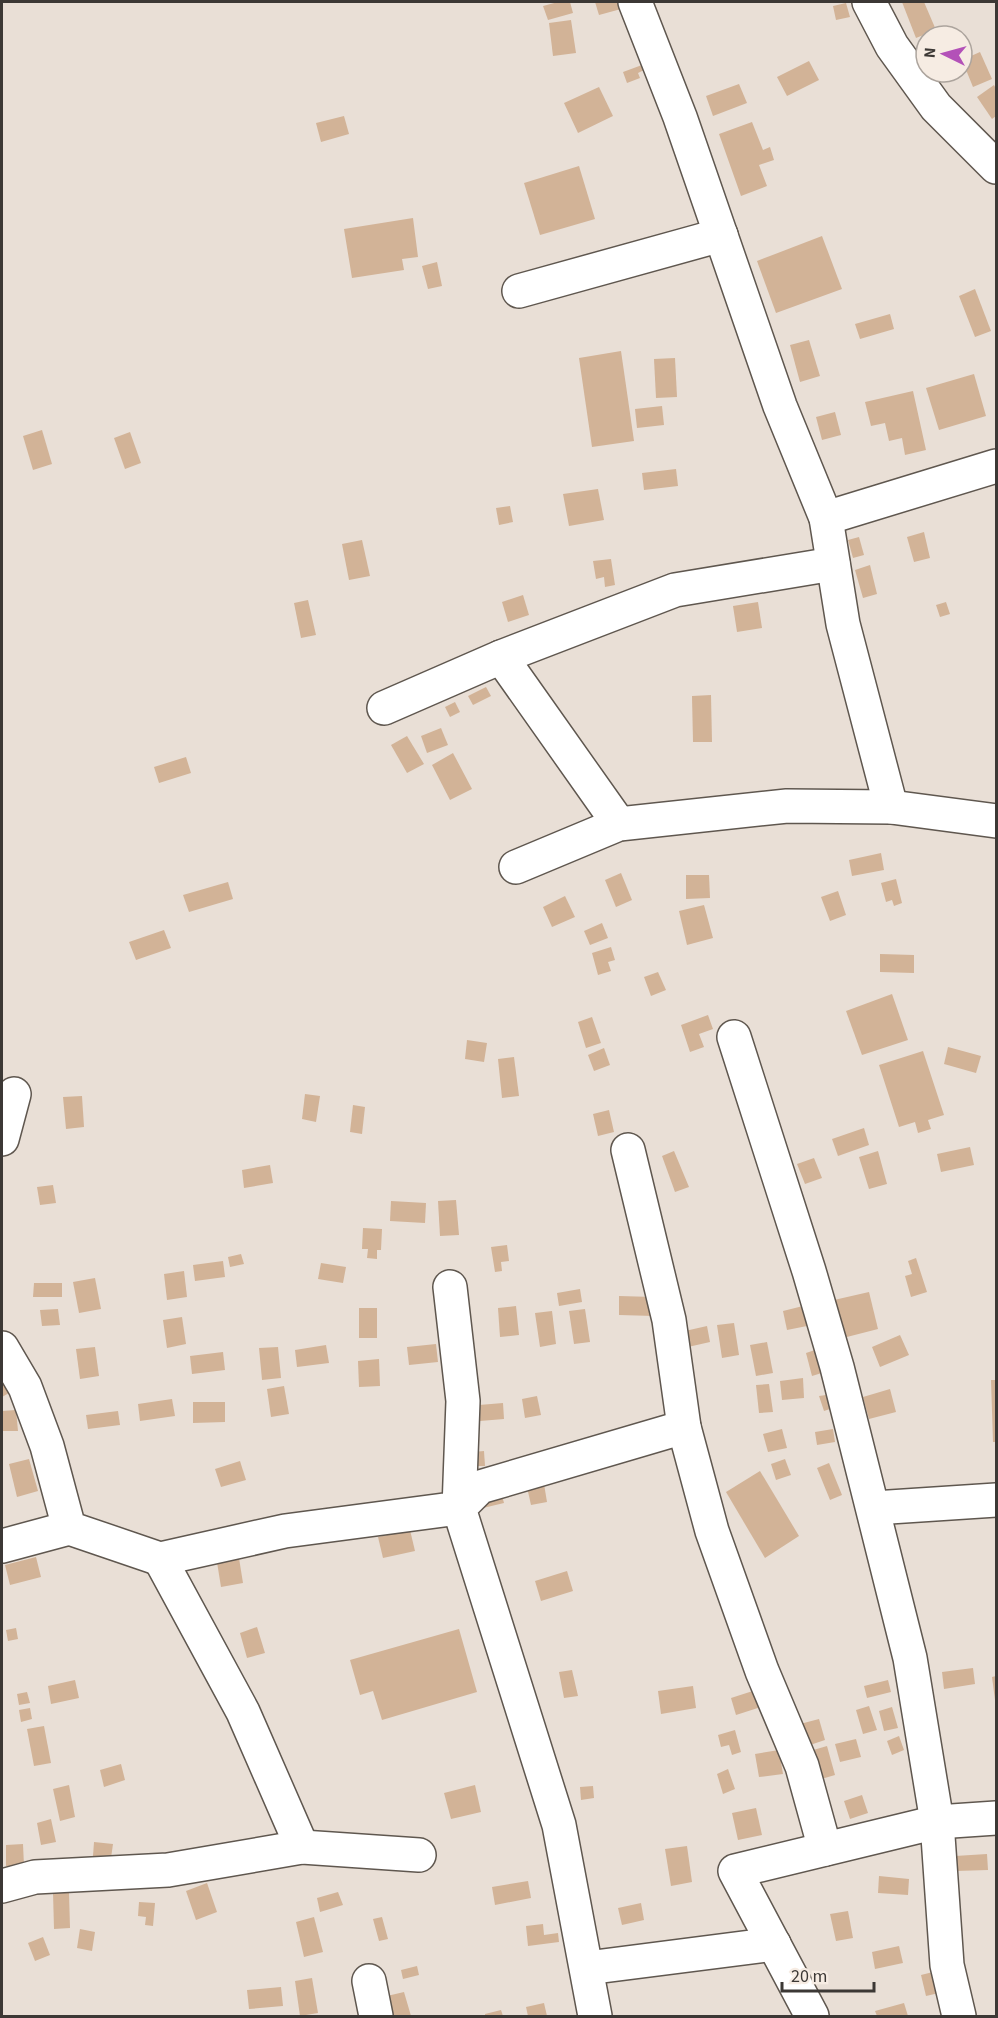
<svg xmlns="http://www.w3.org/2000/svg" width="998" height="2018" viewBox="0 0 998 2018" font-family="'Source Sans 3',sans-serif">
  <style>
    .building { fill: #d2b397 }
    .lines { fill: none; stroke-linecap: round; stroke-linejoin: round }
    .minor-casing { stroke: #5f574f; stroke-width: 36 }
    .minor { stroke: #fff; stroke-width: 33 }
  </style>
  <rect width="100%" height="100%" fill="#e9dfd6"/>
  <g class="building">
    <path d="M558,2H570L573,13L548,20L543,6Z"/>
    <path d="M595,2H619L621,9L599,15Z"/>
    <path d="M902,2H924L936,30L916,38Z"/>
    <path d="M846,3L850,17L836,20L833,6Z"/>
    <path d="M571,20L576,53L553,56L549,23Z"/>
    <path d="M980,52L992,79L973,87L962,60Z"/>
    <path d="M809,61L819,80L787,96L777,77Z"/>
    <path d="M642,65L644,70L638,73L640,78L627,83L623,72Z"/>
    <path d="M739,84L747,103L713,116L706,96Z"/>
    <path d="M994,85L996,89V116L992,119L977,97Z"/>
    <path d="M599,87L613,116L578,133L564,103Z"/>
    <path d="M344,116L349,134L321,142L316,123Z"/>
    <path d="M752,122L763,150L770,147L774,160L759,165L767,186L741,196L719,134Z"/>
    <path d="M579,166L595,219L540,235L524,183Z"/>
    <path d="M413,218L418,257L402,259L404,270L352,278L344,229Z"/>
    <path d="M822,236L842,289L776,313L757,261Z"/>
    <path d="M437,262L442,286L428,289L422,266Z"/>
    <path d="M975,289L991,331L975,337L959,296Z"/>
    <path d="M890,314L894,329L860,339L855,324Z"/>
    <path d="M809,340L820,376L800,382L790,345Z"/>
    <path d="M621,351L634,441L592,447L579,358Z"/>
    <path d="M675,358L677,397L656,398L654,359Z"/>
    <path d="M974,374L986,416L939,430L926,388Z"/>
    <path d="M913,391L926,450L905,455L902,438L889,441L885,423L871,426L865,402Z"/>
    <path d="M662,406L664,425L637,428L635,409Z"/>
    <path d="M835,412L841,435L822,440L816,417Z"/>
    <path d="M42,430L52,464L33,470L23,436Z"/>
    <path d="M130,432L141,463L125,469L114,438Z"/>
    <path d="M676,469L678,486L644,490L642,473Z"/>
    <path d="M598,489L604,520L569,526L563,494Z"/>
    <path d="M510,506L513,522L499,525L496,508Z"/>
    <path d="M924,532L930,558L914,562L907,537Z"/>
    <path d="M859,537L864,555L853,558L848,540Z"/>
    <path d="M362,540L370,576L349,580L342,544Z"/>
    <path d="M611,559L615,585L605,587L604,577L596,579L593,561Z"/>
    <path d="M870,565L877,594L863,598L855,570Z"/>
    <path d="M523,595L529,615L508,622L502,602Z"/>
    <path d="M308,600L316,635L301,638L294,603Z"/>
    <path d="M758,602L762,628L737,632L733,606Z"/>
    <path d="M946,602L950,614L940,617L936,605Z"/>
    <path d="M486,687L491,696L473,705L468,696Z"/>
    <path d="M711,695L712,742H693L692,696Z"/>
    <path d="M455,702L460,712L450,717L445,707Z"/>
    <path d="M441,728L448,745L427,753L421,736Z"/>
    <path d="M407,736L424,764L407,773L391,745Z"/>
    <path d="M453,753L472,789L450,800L432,765Z"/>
    <path d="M186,757L191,773L159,783L154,767Z"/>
    <path d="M881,853L884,870L852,876L849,860Z"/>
    <path d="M621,873L632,900L616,907L605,880Z"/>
    <path d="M686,875H709L710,898L686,899Z"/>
    <path d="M896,879L902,903L894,906L892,900L886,902L881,883Z"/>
    <path d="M228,882L233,899L189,912L183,895Z"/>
    <path d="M838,891L846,915L830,921L821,897Z"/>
    <path d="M565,896L575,917L552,927L543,907Z"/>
    <path d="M704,905L713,938L687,945L679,911Z"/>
    <path d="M602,923L608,938L590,945L584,931Z"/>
    <path d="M164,930L171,948L136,960L129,942Z"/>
    <path d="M611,947L615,960L608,962L611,971L598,975L592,953Z"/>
    <path d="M880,954L914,955V973L880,972Z"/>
    <path d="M658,972L666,990L651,996L644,977Z"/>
    <path d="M892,994L908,1040L862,1055L846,1011Z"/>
    <path d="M708,1015L713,1029L699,1034L704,1047L690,1052L681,1025Z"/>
    <path d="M592,1017L601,1043L586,1048L578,1022Z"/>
    <path d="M467,1040L487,1043L484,1062L465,1059Z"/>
    <path d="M948,1047L981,1056L976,1073L944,1064Z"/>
    <path d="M604,1048L610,1065L594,1071L588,1055Z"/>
    <path d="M923,1051L944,1115L928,1120L931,1129L918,1133L915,1122L899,1127L879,1065Z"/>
    <path d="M514,1057L519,1096L502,1098L498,1059Z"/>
    <path d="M305,1094L320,1096L316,1122L302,1119Z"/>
    <path d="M82,1096L84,1127L66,1129L63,1097Z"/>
    <path d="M353,1105L365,1107L362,1134L350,1132Z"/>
    <path d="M609,1110L614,1132L598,1136L593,1114Z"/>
    <path d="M864,1128L869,1145L838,1156L832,1139Z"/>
    <path d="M970,1147L974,1165L941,1172L937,1154Z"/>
    <path d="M674,1151L689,1187L675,1192L662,1156Z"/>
    <path d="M878,1151L887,1184L869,1189L859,1157Z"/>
    <path d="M814,1158L822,1178L805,1184L797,1164Z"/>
    <path d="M270,1165L273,1183L244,1188L242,1170Z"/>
    <path d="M53,1185L56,1203L40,1205L37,1187Z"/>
    <path d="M456,1200L459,1235L440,1236L438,1201Z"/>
    <path d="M391,1201L426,1203L425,1223L390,1221Z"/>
    <path d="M363,1228L382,1229L381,1250H377V1259L367,1258L368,1249H362Z"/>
    <path d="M507,1245L509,1261L501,1262L502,1271L495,1272L491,1247Z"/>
    <path d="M241,1254L244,1264L230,1267L228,1257Z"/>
    <path d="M916,1258L927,1292L911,1297L905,1276L912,1274L908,1261Z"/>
    <path d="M223,1261L225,1277L195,1281L193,1265Z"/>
    <path d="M321,1263L346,1267L343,1283L318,1279Z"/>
    <path d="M184,1271L187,1297L167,1300L164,1274Z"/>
    <path d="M95,1278L101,1309L79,1313L73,1282Z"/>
    <path d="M34,1283H62V1297H33Z"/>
    <path d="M580,1289L582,1302L559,1306L557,1293Z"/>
    <path d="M869,1292L878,1329L843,1338L834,1300Z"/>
    <path d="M619,1296L654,1297V1316L619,1315Z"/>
    <path d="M516,1306L519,1335L500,1337L498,1308Z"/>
    <path d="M803,1306L807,1326L787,1330L783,1311Z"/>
    <rect x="359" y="1308" width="18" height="30"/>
    <path d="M58,1309L60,1325L42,1326L40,1310Z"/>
    <path d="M585,1309L590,1342L574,1344L569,1311Z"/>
    <path d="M552,1311L556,1344L540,1347L535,1313Z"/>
    <path d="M182,1317L186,1344L167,1348L163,1320Z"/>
    <path d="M734,1323L739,1355L722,1358L717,1325Z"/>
    <path d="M707,1326L710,1342L688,1347L685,1331Z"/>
    <path d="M900,1335L909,1355L880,1367L872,1347Z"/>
    <path d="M767,1342L773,1373L756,1376L750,1345Z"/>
    <path d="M436,1344L438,1362L409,1365L407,1347Z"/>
    <path d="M326,1345L329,1363L297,1367L295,1350Z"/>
    <path d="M95,1347L99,1376L80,1379L76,1349Z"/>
    <path d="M278,1347L281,1378L262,1380L259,1348Z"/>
    <path d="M818,1349L825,1372L812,1376L806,1353Z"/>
    <path d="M223,1352L225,1370L192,1374L190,1356Z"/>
    <path d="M379,1359L380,1386L359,1387L358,1361Z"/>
    <path d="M803,1378L804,1398L782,1400L780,1381Z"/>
    <path d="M5,1380L9,1393L2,1397V1382Z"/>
    <path d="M991,1380H996V1442H993Z"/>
    <path d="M769,1384L773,1412L759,1413L756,1385Z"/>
    <path d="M284,1386L289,1414L271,1417L267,1389Z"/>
    <path d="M890,1389L896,1412L869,1419L863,1397Z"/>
    <path d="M826,1395L830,1409L824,1411L819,1396Z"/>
    <path d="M537,1396L541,1415L525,1418L522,1399Z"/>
    <path d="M172,1399L175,1416L140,1421L138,1404Z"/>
    <path d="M193,1402H225V1422L193,1423Z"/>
    <path d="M503,1403L504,1419L480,1421L479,1405Z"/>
    <path d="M16,1410L18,1431H2V1411Z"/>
    <path d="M118,1411L120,1425L88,1429L86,1415Z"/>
    <path d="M782,1429L787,1448L768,1452L763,1434Z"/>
    <path d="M833,1429L835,1442L817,1445L815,1432Z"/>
    <path d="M484,1451L485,1466H473V1452Z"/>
    <path d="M29,1459L38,1491L17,1497L9,1464Z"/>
    <path d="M785,1459L791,1475L776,1480L771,1464Z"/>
    <path d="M240,1461L246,1480L221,1487L215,1469Z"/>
    <path d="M829,1463L842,1495L830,1500L817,1468Z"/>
    <path d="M760,1471L799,1536L765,1558L726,1492Z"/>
    <path d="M544,1484L547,1502L531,1505L527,1487Z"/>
    <path d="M501,1492L504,1503L483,1508L481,1498Z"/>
    <path d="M410,1530L415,1551L383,1558L378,1537Z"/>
    <path d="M238,1552L243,1583L221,1587L216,1556Z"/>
    <path d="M36,1557L41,1577L10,1585L5,1565Z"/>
    <path d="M567,1571L573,1591L541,1601L535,1581Z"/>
    <path d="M257,1627L265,1653L247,1658L240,1633Z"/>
    <path d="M16,1628L18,1639L8,1641L6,1630Z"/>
    <path d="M459,1629L477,1692L382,1720L373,1691L360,1695L350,1660Z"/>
    <path d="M973,1668L975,1684L944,1689L942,1672Z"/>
    <path d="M572,1670L578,1696L564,1698L559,1672Z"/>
    <path d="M996,1676V1700H995L992,1677Z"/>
    <path d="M75,1680L79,1698L51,1704L48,1686Z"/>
    <path d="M888,1680L891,1692L867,1698L864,1686Z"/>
    <path d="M693,1686L696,1708L661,1714L658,1691Z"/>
    <path d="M759,1689L764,1706L736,1715L731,1698Z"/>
    <path d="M27,1692L30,1703L19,1705L17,1694Z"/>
    <path d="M869,1706L877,1730L863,1734L856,1710Z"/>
    <path d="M892,1707L898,1728L884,1731L879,1711Z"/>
    <path d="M30,1708L32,1719L21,1722L19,1710Z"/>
    <path d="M819,1719L825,1740L807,1746L800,1724Z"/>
    <path d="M44,1726L51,1763L34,1766L27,1729Z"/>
    <path d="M735,1730L741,1752L732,1755L729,1745L721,1747L718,1735Z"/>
    <path d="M899,1736L904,1750L892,1755L887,1741Z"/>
    <path d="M856,1739L861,1757L840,1762L835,1744Z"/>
    <path d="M827,1746L835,1775L818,1780L810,1751Z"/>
    <path d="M779,1750L783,1774L759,1777L755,1754Z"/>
    <path d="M121,1764L125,1780L104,1787L100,1770Z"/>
    <path d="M728,1769L735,1789L723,1794L717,1774Z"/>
    <path d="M69,1785L75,1817L60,1821L53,1789Z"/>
    <path d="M475,1785L481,1812L451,1819L444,1793Z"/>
    <path d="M593,1786L594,1798L581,1800L580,1787Z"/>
    <path d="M862,1795L868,1813L850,1819L844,1801Z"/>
    <path d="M756,1808L762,1835L738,1840L732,1813Z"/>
    <path d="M51,1819L56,1842L41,1845L37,1823Z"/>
    <path d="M94,1842L113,1844L111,1858L93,1856Z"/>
    <path d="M23,1844L24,1866H6V1845Z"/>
    <path d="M687,1846L692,1882L671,1886L665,1849Z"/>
    <path d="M987,1854L988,1870L956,1871L955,1856Z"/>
    <path d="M879,1876L909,1879L908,1895L878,1893Z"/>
    <path d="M528,1881L531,1898L495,1905L492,1887Z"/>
    <path d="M207,1883L217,1912L196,1920L186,1891Z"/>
    <path d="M53,1892H69L70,1928L54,1929Z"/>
    <path d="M338,1892L343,1905L320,1912L317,1898Z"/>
    <path d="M139,1902L155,1903L153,1926L145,1925L146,1917L138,1916Z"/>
    <path d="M641,1903L644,1920L622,1925L618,1908Z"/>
    <path d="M848,1911L853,1938L836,1941L830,1914Z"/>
    <path d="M314,1917L323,1952L304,1957L296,1922Z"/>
    <path d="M382,1917L388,1939L379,1941L373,1919Z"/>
    <path d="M543,1924L544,1935L558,1933L559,1942L528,1946L526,1926Z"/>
    <path d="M80,1929L95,1932L92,1951L77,1948Z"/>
    <path d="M43,1937L50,1955L35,1961L28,1943Z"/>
    <path d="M899,1946L903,1963L875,1969L872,1952Z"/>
    <path d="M417,1966L419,1975L403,1979L401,1970Z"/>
    <path d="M933,1972L939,1993L926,1996L921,1975Z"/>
    <path d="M312,1978L318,2013L300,2016L295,1981Z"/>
    <path d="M281,1987L283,2006L249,2009L247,1990Z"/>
    <path d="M404,1992L411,2016H392L387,1996Z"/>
    <path d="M544,2003L547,2016H528L526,2007Z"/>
    <path d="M904,2003L908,2016H877L875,2011Z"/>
    <path d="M501,2010L503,2016H485V2014Z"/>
  </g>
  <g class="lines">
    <defs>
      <g id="minor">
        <path d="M635,2L680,117L780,406L826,518L843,624L891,807"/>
        <path d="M869,2L892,46L936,107L996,167"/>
        <path d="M519,291L721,235"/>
        <path d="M826,518L996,466"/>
        <path d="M501,657L619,824"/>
        <path d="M384,708L501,657L675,590L833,564"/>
        <path d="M516,867L619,824L787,806L891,807L996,821"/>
        <path d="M734,1037L809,1271L837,1367L910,1658L937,1822L947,1965L959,2016"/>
        <path d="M2,1139L14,1094"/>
        <path d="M628,1150L669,1320L684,1427L712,1531L762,1671L802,1766L825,1849"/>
        <path d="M2,1348L25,1387L47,1446L69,1528L160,1559L285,1531L459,1508L463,1401L450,1287"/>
        <path d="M874,1508L996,1500"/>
        <path d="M2,1546L69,1528"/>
        <path d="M160,1559L243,1712L302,1847"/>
        <path d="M2,1886L35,1877L168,1870L302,1847L419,1855"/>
        <path d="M587,1968L774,1944"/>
        <path d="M369,1981L376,2016"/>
        <path d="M595,2016L559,1825L459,1508L480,1487L684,1427"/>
        <path d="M812,2016L735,1871L937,1822L996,1818"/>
      </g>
    </defs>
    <use href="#minor" class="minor-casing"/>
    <use href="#minor" class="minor"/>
  </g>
  <rect width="998" height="2018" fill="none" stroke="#3c3835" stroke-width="6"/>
  <g transform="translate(944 54) rotate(275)"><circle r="28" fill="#f6ece3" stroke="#aca49d" stroke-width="1.5"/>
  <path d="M0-4.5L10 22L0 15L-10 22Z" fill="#b351b8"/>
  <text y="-9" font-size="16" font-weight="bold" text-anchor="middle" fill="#3c3835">N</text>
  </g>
  <path d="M782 1982v9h92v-9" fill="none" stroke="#3c3835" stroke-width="3"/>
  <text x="791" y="1982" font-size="18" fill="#3c3835" stroke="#f6ece3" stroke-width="4.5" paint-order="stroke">20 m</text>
</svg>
